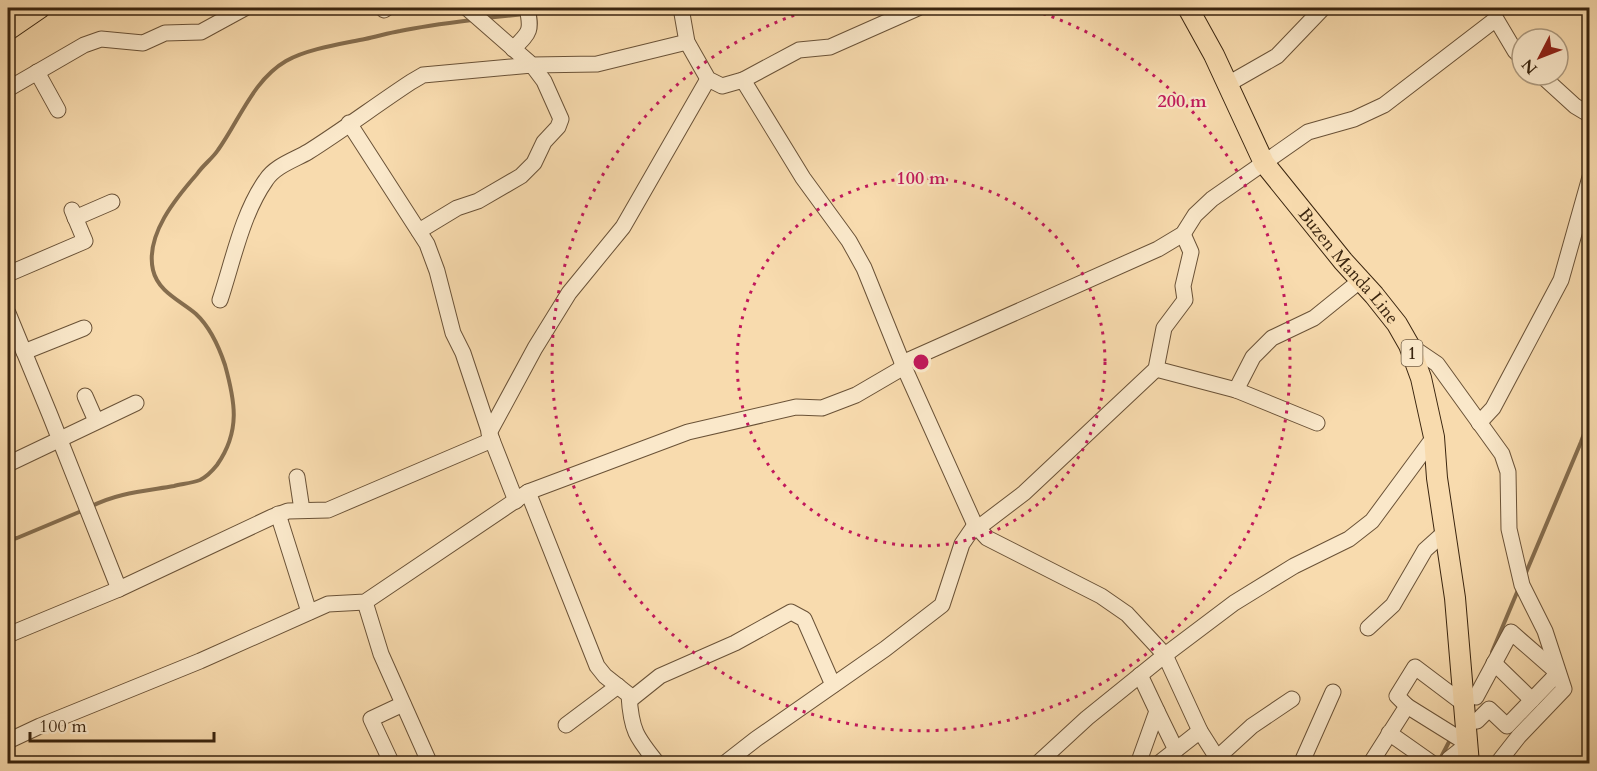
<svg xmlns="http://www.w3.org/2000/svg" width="1597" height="771" viewBox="0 0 1597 771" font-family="Cardo,serif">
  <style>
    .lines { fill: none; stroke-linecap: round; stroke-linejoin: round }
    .stream { stroke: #856d4e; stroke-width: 4 }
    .minor-casing { stroke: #6a5237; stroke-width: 17 }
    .major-casing { stroke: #3a250f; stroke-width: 22 }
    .minor { stroke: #fae8ca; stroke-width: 15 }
    .major { stroke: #f8dbae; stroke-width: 20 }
    .ring { fill: none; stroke: #c2185b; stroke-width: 3; stroke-dasharray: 3 6 }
    .labels { text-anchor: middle; stroke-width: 4.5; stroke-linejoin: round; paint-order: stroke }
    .shield { fill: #fae8ca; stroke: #746047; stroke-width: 1.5 }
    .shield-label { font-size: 16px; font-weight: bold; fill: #3a250f }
    .street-label { font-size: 18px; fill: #3a250f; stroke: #fae8ca }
    .centre { fill: #c2185b; stroke: #fae8ca; stroke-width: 3 }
    .ring-label { font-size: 18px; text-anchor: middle; font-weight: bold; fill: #c2185b; stroke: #fae8ca; stroke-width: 4.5; stroke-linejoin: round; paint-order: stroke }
  </style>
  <rect width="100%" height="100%" fill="#f8dbae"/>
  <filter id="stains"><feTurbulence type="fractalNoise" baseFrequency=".00333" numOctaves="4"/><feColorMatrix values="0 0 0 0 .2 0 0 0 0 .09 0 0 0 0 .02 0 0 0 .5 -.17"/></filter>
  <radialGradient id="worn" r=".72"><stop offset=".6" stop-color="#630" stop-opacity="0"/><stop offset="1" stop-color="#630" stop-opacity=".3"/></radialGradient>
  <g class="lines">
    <g class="stream">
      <path d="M533,13L586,8"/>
      <path d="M485,18L525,14"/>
      <path d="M90,507C116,493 145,491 174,486C182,484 192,483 200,480C206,477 213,470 217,465C241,431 235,401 225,365C219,347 211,328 196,314C181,301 158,292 153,270C145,235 176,198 197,174C203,165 212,159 218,150C239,121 253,80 286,61C307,49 341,44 365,39C376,37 388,33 400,31C424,26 448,23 472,20"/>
      <path d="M8,540L17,538L84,510"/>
      <path d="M1525,575L1581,442L1590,418"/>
      <path d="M1492,652L1518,590"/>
      <path d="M1438,763L1451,738"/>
    </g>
    <defs>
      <g id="minor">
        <path d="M467,8L532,65L597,64L687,42"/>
        <path d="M681,8L687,42L708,79L722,86L743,80L803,178L849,241L864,268L904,367L975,525L987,538L1101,596L1127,614L1165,655L1200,731L1221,764"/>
        <path d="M384,10L387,8"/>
        <path d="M513,49C530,32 532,31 527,8"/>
        <path d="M37,72L58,110"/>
        <path d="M1541,75L1575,106L1590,115"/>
        <path d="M743,80L799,50L830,47L918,8"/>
        <path d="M1228,84L1277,56L1323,8"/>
        <path d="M8,89L84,45L101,39L143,43L165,33L201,32L245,8"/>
        <path d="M349,123L427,244L437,271L453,333L463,353L492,440L516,501"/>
        <path d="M75,218L112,202"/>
        <path d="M8,274L85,241L72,210"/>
        <path d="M220,300C233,261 242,214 266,180C275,166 294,160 308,152C343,130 376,105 411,82L423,75L532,65L544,81L561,119L558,127L544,142L534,163L521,176L478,201L457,208L419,231"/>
        <path d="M8,313L50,415L119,589"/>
        <path d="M1409,345L1437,364L1502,454L1508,472L1509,529L1522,585L1545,631L1564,689L1519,736L1497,764"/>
        <path d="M24,352L84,328"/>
        <path d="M902,363L1158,249L1183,234L1195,215L1212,199L1308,132L1354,119L1384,105L1496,19L1515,51L1522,58"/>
        <path d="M1156,369L1236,390L1317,423"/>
        <path d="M1236,390L1253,357L1272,338L1314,318L1361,280"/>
        <path d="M85,396L96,421"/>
        <path d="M1479,423L1493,408L1561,280L1590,177"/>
        <path d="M489,433L535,348L569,293L623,227L708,79"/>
        <path d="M8,464L136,403"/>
        <path d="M297,477L302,510"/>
        <path d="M528,492L597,666L605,676L629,695C631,730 636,737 658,764"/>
        <path d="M278,514L309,612"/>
        <path d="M978,528L1024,493L1156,369L1164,328L1185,300L1183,286L1191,252L1183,234"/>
        <path d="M365,602L381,654L430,764"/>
        <path d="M1368,628L1393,605L1425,550L1445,532"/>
        <path d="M8,635L119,589L272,517L288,511L328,510L492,440"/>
        <path d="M1494,663L1532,700"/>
        <path d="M630,700L660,676L735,643L791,612L804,619L833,685"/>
        <path d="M1407,706L1468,744L1449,759L1446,764"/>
        <path d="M1157,711L1176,750"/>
        <path d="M1466,722L1477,721L1489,709L1507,726L1558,673L1511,632L1476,697"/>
        <path d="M566,725L618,686"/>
        <path d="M1389,733L1433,764"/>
        <path d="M8,741L40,726L200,661L328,604L365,602L528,492L688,432L796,407L822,408L856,395L904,367"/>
        <path d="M1217,758L1252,726L1292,699"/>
        <path d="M392,764L371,719L403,704"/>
        <path d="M724,764L756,739L885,649L942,605L962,544L975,525"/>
        <path d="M1037,764L1087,718L1165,655L1234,603L1294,566L1349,539L1372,521L1434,437"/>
        <path d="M1138,764L1157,711L1140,675"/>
        <path d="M1158,764L1200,731"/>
        <path d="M1301,764L1333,692"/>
        <path d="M1376,764L1372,761L1407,706L1397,696L1415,667L1464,704"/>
      </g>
      <g id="major">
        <path id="s1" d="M1188,8L1214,55L1264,163L1343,261L1374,295L1397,324L1409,345L1421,378L1434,437L1437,478L1455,598L1469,764"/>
        <path d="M8,30L40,8"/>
      </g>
    </defs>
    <use href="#minor" class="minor-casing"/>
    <use href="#major" class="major-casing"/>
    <use href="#minor" class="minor"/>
    <use href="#major" class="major"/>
  </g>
  <g class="ring">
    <circle cx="921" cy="362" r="184"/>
    <path d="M1026 8A369 369 0 1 1 816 8"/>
  </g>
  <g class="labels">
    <rect class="shield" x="1401.5" y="340" width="21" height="26" rx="4.5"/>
    <g class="shield-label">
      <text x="1412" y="359">1</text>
    </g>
    <g class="street-label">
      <text dy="6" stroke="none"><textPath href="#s1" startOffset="306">Buzen Manda Line</textPath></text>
    </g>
  </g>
  <circle cx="921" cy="362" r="9" class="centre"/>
  <g class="ring-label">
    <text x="1182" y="107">200 m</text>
    <text x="921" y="184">100 m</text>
  </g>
  <rect width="1597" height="771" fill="none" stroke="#f8dbae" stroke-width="30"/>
  <rect x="9" y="9" width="1579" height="753" fill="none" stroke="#3a250f" stroke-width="3"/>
  <rect x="15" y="15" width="1567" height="741" fill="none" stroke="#3a250f" stroke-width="1.5"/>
  <g transform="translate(1540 57) rotate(228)"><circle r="28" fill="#fae8ca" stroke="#ad9a7f" stroke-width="1.5"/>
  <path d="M0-4.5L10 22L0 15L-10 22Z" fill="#8f2418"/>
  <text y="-9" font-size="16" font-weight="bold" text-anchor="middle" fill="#3a250f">N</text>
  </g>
  <path d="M30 732v9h184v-9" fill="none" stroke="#3a250f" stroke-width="3"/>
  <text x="39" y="732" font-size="18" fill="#3a250f" stroke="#fae8ca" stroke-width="4.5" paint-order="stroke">100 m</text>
  <rect width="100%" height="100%" filter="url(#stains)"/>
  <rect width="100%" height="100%" fill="url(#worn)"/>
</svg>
